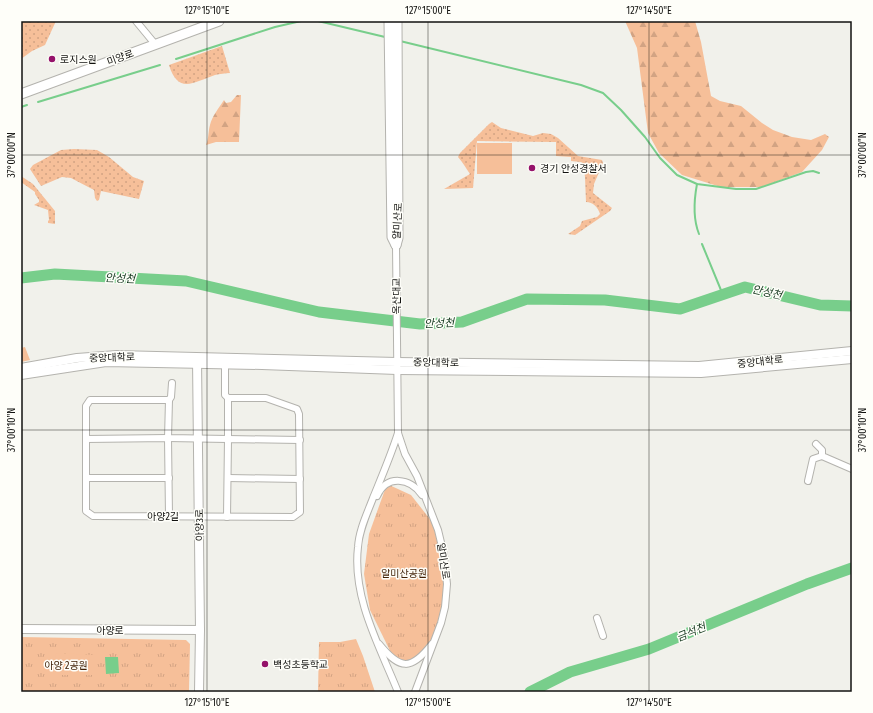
<svg xmlns="http://www.w3.org/2000/svg" width="873" height="713" viewBox="0 0 873 713" font-family="'Fira Sans Condensed','Noto Sans KR',sans-serif">
  <style>
    .grass { fill: url(#grass-dots) }
    .forest { fill: url(#forest-firs) }
    .park { fill: url(#park-tufts) }
    .garden { fill: #f6bf99 }
    .water { fill: #78ce8b }
    .lines { fill: none; stroke-linecap: round; stroke-linejoin: round }
    .stream { stroke: #78ce8b; stroke-width: 2 }
    .river { stroke: #78ce8b; stroke-width: 11 }
    .minor-casing { stroke: #b4b3ae; stroke-width: 8 }
    .tertiary-casing { stroke: #b4b3ae; stroke-width: 10 }
    .secondary-casing { stroke: #b4b3ae; stroke-width: 11 }
    .minor { stroke: #fff; stroke-width: 6 }
    .tertiary { stroke: #fff; stroke-width: 8 }
    .secondary { stroke: #fff; stroke-width: 9 }
    .ticks { fill: none; stroke: #121210; stroke-width: 1; stroke-opacity: 0.45 }
    .poi-dot { fill: #95126a; stroke: #fefef9; stroke-width: 1.5 }
    .labels { text-anchor: middle; stroke-width: 3; stroke-linejoin: round; paint-order: stroke }
    .street-label { font-size: 10px; fill: #121210; stroke: #fefef9 }
    .poi-label { font-size: 10px; fill: #121210; stroke: #fefef9; text-anchor: start }
    .park-label { font-size: 10px; fill: #412106; stroke: #fefef9 }
    .water-label { font-size: 11px; font-style: italic; fill: #13371d; stroke: #fefef9 }
    .neatline { fill: none; stroke: #121210; stroke-width: 1.5 }
    .ticks-label { font-size: 10px; text-anchor: middle; fill: #121210 }
  </style>
  <defs>
    <pattern id="grass-dots" width="8" height="8" patternUnits="userSpaceOnUse"><rect width="8" height="8" fill="#f6bf99"/><path d="M2 2h.1M6 6h.1" fill="none" stroke="#d2a383" stroke-width="1.8" stroke-linecap="round"/></pattern>
    <pattern id="forest-firs" width="22" height="20" patternUnits="userSpaceOnUse"><rect width="22" height="20" fill="#f6bf99"/><path d="M5 1l3.5 6h-7zM16 11l3.5 6h-7z" fill="#d2a383"/></pattern>
    <pattern id="park-tufts" width="24" height="20" patternUnits="userSpaceOnUse"><rect width="24" height="20" fill="#f6bf99"/><path d="M3 7l-1-3M5 7V3M7 7l1-3M15 17l-1-3M17 17v-4M19 17l1-3" fill="none" stroke="#d2a383"/></pattern>
  </defs>
  <rect width="100%" height="100%" fill="#f1f1eb"/>
  <g class="grass">
    <path d="M21,21H56L45,45L32,51L21,59Z"/>
    <path d="M222,46L230,73C225,73 220,74 215,75C194,82 178,95 169,65Z"/>
    <path d="M492,122L501,128L533,136L543,133L551,134L558,138L578,156L602,160L603,163L594,184L593,193L612,208L610,211L575,235L568,234L580,226L582,221L597,217L600,214C598,207 593,202 586,202L585,177L583,163L581,162L571,161V157L556,156V142L477,141L473,188L444,189L470,174C466,168 463,163 458,157L460,153L489,124Z"/>
    <path d="M74,149L97,150L109,157L133,177L144,181L139,199L101,191L99,200L97,201L95,198L94,190L71,178L62,177L41,186L30,169L33,165L61,150Z"/>
    <path d="M21,176L33,184L55,211V224L48,223V221L49,220L48,210L34,205L39,202V200L35,194V192L21,182Z"/>
  </g>
  <g class="forest">
    <path d="M625,21H695L701,42L711,96L720,101L741,106L762,123L773,130L792,137L811,140L825,134L829,137L822,150L802,172L761,187H721L682,175L659,153L648,133L637,48Z"/>
    <path d="M237,95H241L239,142H216L206,145C209,138 208,132 210,125C212,116 219,108 224,100L226,103L231,102Z"/>
  </g>
  <g class="park">
    <path d="M25,347L30,360L21,362V348Z"/>
    <path d="M387,484L411,495L433,523L443,566L444,601L428,653L410,663L393,657L370,610L364,574L369,534Z"/>
    <path d="M21,637L186,640L190,644L189,692H21Z"/>
    <path d="M356,639L363,656L375,692H318L319,642H340Z"/>
  </g>
  <g class="garden">
    <rect x="477" y="143" width="35" height="31"/>
    <path d="M55,653L95,655V675H56Z"/>
  </g>
  <path class="water" d="M105,657H118L119,673L106,674Z"/>
  <g class="lines">
    <g class="stream">
      <path d="M318,21L385,37"/>
      <path d="M400,41L581,85L603,93L621,110L645,137L660,158L677,175L697,184L736,189H756L806,172L813,171L819,173"/>
      <path d="M176,59L275,27L301,21"/>
      <path d="M38,102L160,65"/>
      <path d="M21,107L27,105"/>
      <path d="M697,184C694,200 693,219 699,234"/>
      <path d="M702,244L723,295"/>
    </g>
    <g class="river">
      <path d="M21,278L55,274L186,281L319,312L420,324L462,322L527,299L605,300L680,309L745,287L820,305L852,306"/>
      <path d="M530,692L570,672L649,649L807,584L852,568"/>
    </g>
    <defs>
      <g id="minor">
        <path d="M136,21L155,44"/>
        <path d="M396,245L398,433L405,454L417,476L438,530L444,555L447,584L445,607L441,623L415,692"/>
        <path d="M225,365V395L228,398"/>
        <path d="M228,398H266L297,409L299,414L300,512L293,517L93,516L86,511V406L90,400H169L168,438L228,439Z"/>
        <path d="M169,400L171,397L172,383"/>
        <path d="M86,439L168,438L169,516"/>
        <path d="M816,444L822,450V456L852,469"/>
        <path d="M86,478H169"/>
        <path d="M228,478L300,479"/>
        <path d="M808,481L813,459L822,456"/>
        <path d="M377,496C387,474 410,478 422,495"/>
        <path d="M227,517L228,439L300,440"/>
        <path d="M597,618L603,636"/>
        <path d="M379,644C400,670 411,671 432,644"/>
        <path d="M398,692C380,647 352,598 358,547C359,530 367,514 373,498C382,476 391,455 398,433"/>
      </g>
      <g id="tertiary">
        <path d="M197,359L200,630L199,692"/>
        <path d="M21,368L77,358L117,355L397,362L699,366L852,351"/>
        <path d="M21,375L106,362L262,365L397,370L701,373L852,359"/>
        <path d="M21,629L200,630"/>
      </g>
      <g id="secondary">
        <path d="M389,21L392,237L396,245"/>
        <path d="M21,94L219,21"/>
        <path d="M396,245L398,238L397,21"/>
      </g>
    </defs>
    <use href="#minor" class="minor-casing"/>
    <use href="#tertiary" class="tertiary-casing"/>
    <use href="#secondary" class="secondary-casing"/>
    <use href="#minor" class="minor"/>
    <use href="#tertiary" class="tertiary"/>
    <use href="#secondary" class="secondary"/>
  </g>
  <path class="ticks" d="M207,21V692M428,21V692M649,21V692M21,155H852M21,430H852"/>
  <g class="poi-dot">
    <circle cx="52" cy="59" r="4"/>
    <circle cx="532" cy="168" r="4"/>
    <circle cx="265" cy="664" r="4"/>
  </g>
  <g class="labels">
    <g class="street-label">
      <text transform="translate(120 57) rotate(-20)" y="4">미양로</text>
      <text transform="translate(397 221) rotate(-87)" y="4">알미산로</text>
      <text transform="translate(396 296) rotate(-90)" y="4">옥산대교</text>
      <text transform="translate(112 357) rotate(-2)" y="4">중앙대학로</text>
      <text transform="translate(760 361) rotate(-6)" y="4">중앙대학로</text>
      <text transform="translate(436 362) rotate(1)" y="4">중앙대학로</text>
      <text x="163" y="520">아양2길</text>
      <text transform="translate(199 525) rotate(-91)" y="4">아양3로</text>
      <text transform="translate(444 561) rotate(81)" y="4">알미산로</text>
      <text x="110" y="634">아양로</text>
    </g>
    <g class="poi-label">
      <text x="60" y="63">로지스원</text>
      <text x="540" y="172">경기 안성경찰서</text>
      <text x="273" y="668">백성초등학교</text>
    </g>
    <g class="park-label">
      <text x="404" y="577">알미산공원</text>
      <text x="66" y="669">아양 2공원</text>
    </g>
    <g class="water-label">
      <text transform="translate(120 278) rotate(3)" y="4">안성천</text>
      <text transform="translate(767 292) rotate(13)" y="4">안성천</text>
      <text transform="translate(439 323) rotate(-2)" y="4">안성천</text>
      <text transform="translate(691 632) rotate(-22)" y="4">금석천</text>
    </g>
  </g>
  <rect width="873" height="713" fill="none" stroke="#fefef9" stroke-width="44"/>
  <rect x="22" y="22" width="829" height="669" class="neatline"/>
  <g class="ticks-label">
    <text x="207" y="14">127°15'10"E</text>
    <text x="428" y="14">127°15'00"E</text>
    <text x="649" y="14">127°14'50"E</text>
    <text transform="translate(862 155) rotate(-90)" y="4">37°00'00"N</text>
    <text transform="translate(11 155) rotate(-90)" y="4">37°00'00"N</text>
    <text transform="translate(862 430) rotate(-90)" y="4">37°00'10"N</text>
    <text transform="translate(11 430) rotate(-90)" y="4">37°00'10"N</text>
    <text x="207" y="706">127°15'10"E</text>
    <text x="428" y="706">127°15'00"E</text>
    <text x="649" y="706">127°14'50"E</text>
  </g>
</svg>
